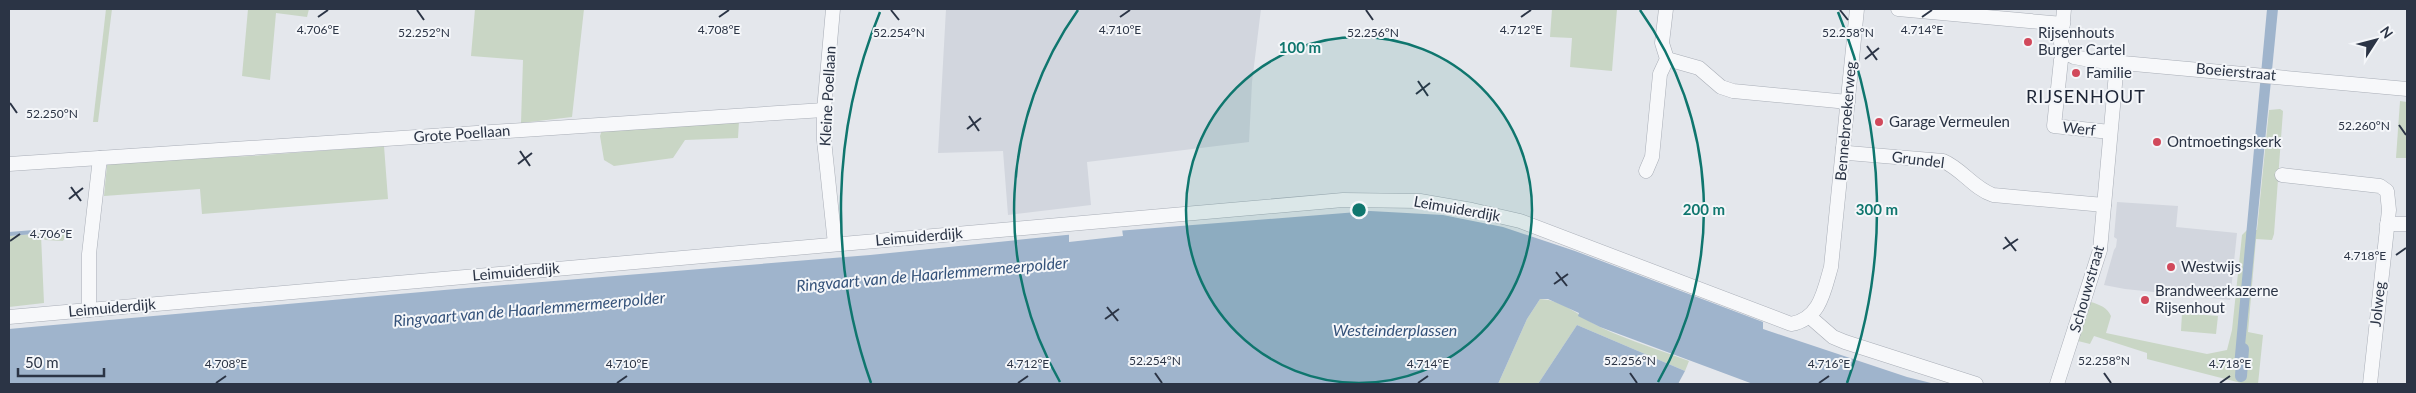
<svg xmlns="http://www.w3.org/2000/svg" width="2416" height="393" viewBox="0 0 2416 393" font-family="Lato,sans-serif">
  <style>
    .built { fill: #d2d6de }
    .green { fill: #c9d6c5 }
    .water { fill: #9fb4cc }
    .pier { fill: #e4e7ec }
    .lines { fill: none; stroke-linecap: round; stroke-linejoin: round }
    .stream { stroke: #9fb4cc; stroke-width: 4 }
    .canal { stroke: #9fb4cc; stroke-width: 12 }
    .minor-casing { stroke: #a9aeb7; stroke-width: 15 }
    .minor { stroke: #f7f8fa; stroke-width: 14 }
    .ticks { fill: none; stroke: #2b3445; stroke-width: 2 }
    .ring { fill: none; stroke: #0f766e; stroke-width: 2.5 }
    .poi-dot { fill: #d1495b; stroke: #f4f6f9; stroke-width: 2 }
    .labels { text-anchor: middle; stroke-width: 4; stroke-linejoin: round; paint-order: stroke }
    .poi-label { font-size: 15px; fill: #2b3445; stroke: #f4f6f9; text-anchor: start }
    .street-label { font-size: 15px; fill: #2b3445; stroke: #f4f6f9 }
    .water-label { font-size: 16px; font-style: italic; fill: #34527a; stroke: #f4f6f9 }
    .quarter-label { font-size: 18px; letter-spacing: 1px; fill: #1d2536; stroke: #f4f6f9 }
    .ticks-label { font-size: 12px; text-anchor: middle; fill: #2b3445; stroke: #f4f6f9; stroke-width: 4; stroke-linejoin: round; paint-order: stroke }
    .centre { fill: #0f766e; stroke: #f4f6f9; stroke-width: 2.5 }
    .ring-label { font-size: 15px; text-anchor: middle; font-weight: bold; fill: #0f766e; stroke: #f4f6f9; stroke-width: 4; stroke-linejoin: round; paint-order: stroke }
  </style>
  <rect width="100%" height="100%" fill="#e4e7ec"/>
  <g class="built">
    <path d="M946,9H1261L1252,82L1249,142L1087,162L1091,205L1008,215L1003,151L938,153Z"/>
    <path d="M2117,202L2178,206L2176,227L2237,233L2230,300L2125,289L2104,285L2114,250L2116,247L2117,239L2114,237Z"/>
  </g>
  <g class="green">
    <path d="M106,9H112L98,122H93Z"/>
    <path d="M248,9H309L307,17L276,13L270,80L242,76Z"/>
    <path d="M475,9H584L572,117L521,123L523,60L471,56Z"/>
    <path d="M1552,9H1617L1612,71L1570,67L1572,38L1550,37Z"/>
    <path d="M2400,101L2407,102V158H2396Z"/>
    <path d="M2280,109L2283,111L2274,234L2272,240L2256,239L2248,332L2263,335L2258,384H2245L2147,359V353L2094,336L2090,344L2078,341L2091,302C2100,305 2107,307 2111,316L2106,333L2207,354L2227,350L2232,330L2242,235L2247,230H2257L2269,110Z"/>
    <path d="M739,121L738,138L685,140L673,158L614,166L604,160L600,136L602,130Z"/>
    <path d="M384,146L388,199L202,214L200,189L104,196L107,165L113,162L251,156Z"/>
    <path d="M68,231L63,241L45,240L41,235L44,303L9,307V236Z"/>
    <path d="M1540,299C1564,300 1581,318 1602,328C1630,341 1660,350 1689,361L1685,371L1577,325L1538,384H1498L1527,319Z"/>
    <path d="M2182,313L2218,316L2216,334L2181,331Z"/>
  </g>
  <g class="water">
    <path d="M2267,9H2278L2243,366H2234Z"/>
    <path d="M1370,211L1443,215L1503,227L1575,251L1763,322V329L1907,377L1935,384H1753L1600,327L1578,316L1579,313L1548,299H1540L1527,319L1498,384H9V329L444,290L870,255L1066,235Z"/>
    <path d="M1577,325L1685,371L1678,384H1538Z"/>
  </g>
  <path class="pier" d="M1122,229L1123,236L1069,242V234Z"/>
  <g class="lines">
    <path class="stream" d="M9,234L34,232"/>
    <path class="canal" d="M2241,376L2243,349"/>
    <defs>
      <g id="minor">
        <path d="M833,9L824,110V140L835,244"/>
        <path d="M1898,9L2063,24"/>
        <path d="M2064,9L2061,43L2066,53"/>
        <path d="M2066,53L2074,57L2090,60L2407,89"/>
        <path d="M2066,53L2061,60L2054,126L2110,132"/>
        <path d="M1667,59L1699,68L1721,87L1733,91L1848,102"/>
        <path d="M1843,148L1848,153L1943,161C1962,169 1973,188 1993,195L2104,205"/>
        <path d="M9,164L824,110"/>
        <path d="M1646,171L1652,157L1660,74L1667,59L1662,43L1666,9"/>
        <path d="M2282,175L2380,186L2387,191L2389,210L2370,384"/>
        <path d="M2387,224H2407"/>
        <path d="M89,310V254L100,158"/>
        <path d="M9,317L1343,200L1420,201L1472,210L1520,221L1791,324C1820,319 1824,291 1831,267L1857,9"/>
        <path d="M1810,317L1833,337L1845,342L1976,384"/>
        <path d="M2057,384L2100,250L2117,62"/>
      </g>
    </defs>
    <use href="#minor" class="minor-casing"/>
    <use href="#minor" class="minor"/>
  </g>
  <path class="ticks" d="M417,10L424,20M891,10L899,20M1366,10L1373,20M1840,10L1848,20M318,17L328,10M719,17L729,10M1120,17L1130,10M1521,17L1531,10M1922,17L1932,10M1867,46L1877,60M1865,59L1879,48M1418,81L1428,96M1416,94L1430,83M10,103L17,113M969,116L979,131M2399,125L2406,135M967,129L981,118M520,151L530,166M518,164L532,153M71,187L81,201M69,199L83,188M2005,237L2016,251M10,241L20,234M2003,249L2018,239M2396,255L2406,248M1556,272L1567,286M1554,284L1568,274M1107,307L1118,321M1105,319L1119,309M1155,373L1162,383M1630,373L1637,383M2104,373L2111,383M216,383L226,376M617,383L627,376M1018,383L1028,376M1418,383L1428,376M1819,383L1829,376M2220,383L2230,376"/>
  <circle cx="1359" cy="210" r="173" fill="#0f766e" fill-opacity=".12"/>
  <g class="ring">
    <circle cx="1359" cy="210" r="173"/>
    <path d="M1060 382A345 345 0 0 1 1078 10M1640 10A345 345 0 0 1 1658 382"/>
    <path d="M871 383A518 518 0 0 1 880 12M1838 12A518 518 0 0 1 1847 383"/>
  </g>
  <g class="poi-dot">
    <circle cx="2028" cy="42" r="5"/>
    <circle cx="2076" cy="73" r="5"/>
    <circle cx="1879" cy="122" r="5"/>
    <circle cx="2157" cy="142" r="5"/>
    <circle cx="2171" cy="267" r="5"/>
    <circle cx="2145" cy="300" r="5"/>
  </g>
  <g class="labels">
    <g class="poi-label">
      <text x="2038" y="38">Rijsenhouts<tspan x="2038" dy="17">Burger Cartel</tspan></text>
      <text x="2086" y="78">Familie</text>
      <text x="1889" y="127">Garage Vermeulen</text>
      <text x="2167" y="147">Ontmoetingskerk</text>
      <text x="2181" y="272">Westwijs</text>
      <text x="2155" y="296">Brandweerkazerne<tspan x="2155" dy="17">Rijsenhout</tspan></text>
    </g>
    <g class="street-label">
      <text transform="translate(2236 72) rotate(5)" y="5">Boeierstraat</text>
      <text transform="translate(828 96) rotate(-87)" y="5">Kleine Poellaan</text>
      <text transform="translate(1846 121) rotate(-85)" y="5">Bennebroekerweg</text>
      <text transform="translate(2079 129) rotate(6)" y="5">Werf</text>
      <text transform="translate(462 134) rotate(-4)" y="5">Grote Poellaan</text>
      <text transform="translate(1918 160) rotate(7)" y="5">Grundel</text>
      <text transform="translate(1457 209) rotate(10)" y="5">Leimuiderdijk</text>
      <text transform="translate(919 237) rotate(-5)" y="5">Leimuiderdijk</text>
      <text transform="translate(516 272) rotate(-5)" y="5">Leimuiderdijk</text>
      <text transform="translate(2087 289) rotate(-74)" y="5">Schouwstraat</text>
      <text transform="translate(2378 304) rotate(-84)" y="5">Jolweg</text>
      <text transform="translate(112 308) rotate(-5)" y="5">Leimuiderdijk</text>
    </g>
    <g class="water-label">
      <text transform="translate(932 274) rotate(-5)" y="6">Ringvaart van de Haarlemmermeerpolder</text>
      <text transform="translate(529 309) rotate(-5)" y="6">Ringvaart van de Haarlemmermeerpolder</text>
      <text x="1395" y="336">Westeinderplassen</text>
    </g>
    <g class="quarter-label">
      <text x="2086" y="103">RIJSENHOUT</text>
    </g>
  </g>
  <g class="ticks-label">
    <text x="1521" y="34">4.712°E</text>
    <text x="1922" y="34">4.714°E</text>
    <text x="318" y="34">4.706°E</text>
    <text x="719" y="34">4.708°E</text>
    <text x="1120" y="34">4.710°E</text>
    <text x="424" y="37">52.252°N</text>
    <text x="899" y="37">52.254°N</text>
    <text x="1373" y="37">52.256°N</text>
    <text x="1848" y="37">52.258°N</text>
    <text x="52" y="118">52.250°N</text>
    <text x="2364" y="130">52.260°N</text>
    <text x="51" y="238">4.706°E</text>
    <text x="2365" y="260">4.718°E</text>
    <text x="1155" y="365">52.254°N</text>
    <text x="1630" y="365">52.256°N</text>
    <text x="2104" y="365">52.258°N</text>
    <text x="226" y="368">4.708°E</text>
    <text x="627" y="368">4.710°E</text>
    <text x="1028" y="368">4.712°E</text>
    <text x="1428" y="368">4.714°E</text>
    <text x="1829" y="368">4.716°E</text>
    <text x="2230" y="368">4.718°E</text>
  </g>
  <circle cx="1359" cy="210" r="8" class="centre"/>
  <g class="ring-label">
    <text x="1300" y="53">100 m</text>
    <text x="1704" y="215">200 m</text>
    <text x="1877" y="215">300 m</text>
  </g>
  <rect width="2416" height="393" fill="none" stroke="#2b3445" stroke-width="20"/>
  <g transform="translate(2376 40) rotate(54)" stroke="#f4f6f9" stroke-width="4" paint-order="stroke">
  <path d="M0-4L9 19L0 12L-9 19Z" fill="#2b3445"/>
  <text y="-8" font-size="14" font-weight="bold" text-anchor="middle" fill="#2b3445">N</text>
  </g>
  <path d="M18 368v8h86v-8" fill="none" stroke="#2b3445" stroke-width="2.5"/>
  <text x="25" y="368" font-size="15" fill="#2b3445" stroke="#f4f6f9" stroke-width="4" paint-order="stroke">50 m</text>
</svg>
